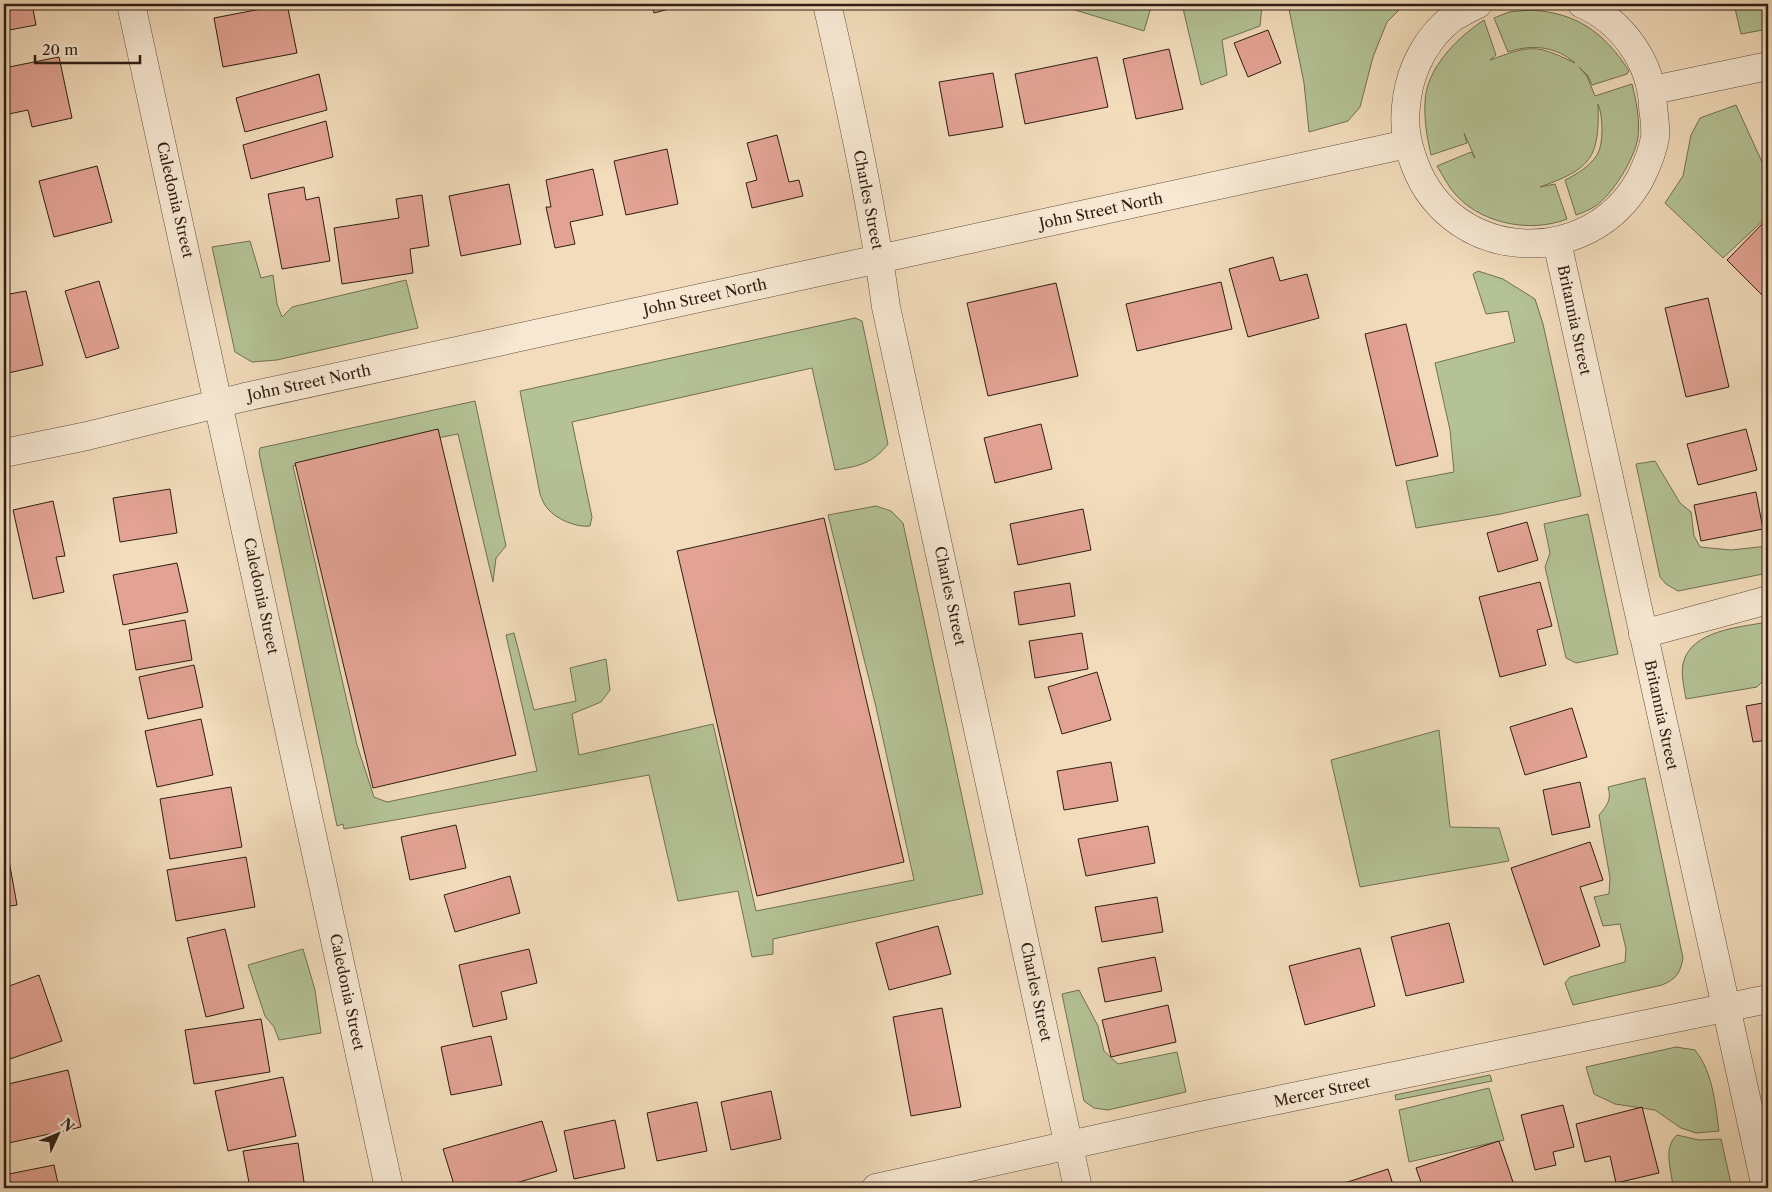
<svg xmlns="http://www.w3.org/2000/svg" width="1772" height="1192" viewBox="0 0 1772 1192" font-family="'Libre Caslon Text',serif">
  <style>
    .green { fill: #b4c295; stroke: #717054 }
    .building { fill: #e3a394; stroke: #2e1d14 }
    .lines { fill: none; stroke-linecap: round; stroke-linejoin: round }
    .minor-casing { stroke: #5f4d3e; stroke-width: 29 }
    .tertiary-casing { stroke: #5f4d3e; stroke-width: 29 }
    .minor { stroke: #f7e8d3; stroke-width: 28 }
    .tertiary { stroke: #f7e8d3; stroke-width: 28 }
    .labels { text-anchor: middle; stroke-width: 4; stroke-linejoin: round; paint-order: stroke }
    .street-label { font-size: 15px; fill: #2e1d14; stroke: #f7e8d3 }
  </style>
  <rect width="100%" height="100%" fill="#f2dcbb"/>
  <filter id="stains"><feTurbulence type="fractalNoise" baseFrequency=".004" numOctaves="4"/><feColorMatrix values="0 0 0 0 .2 0 0 0 0 .09 0 0 0 0 .02 0 0 0 .5 -.17"/></filter>
  <radialGradient id="worn" r=".72"><stop offset=".6" stop-color="#630" stop-opacity="0"/><stop offset="1" stop-color="#630" stop-opacity=".3"/></radialGradient>
  <g class="green">
    <path d="M1075,4H1152L1144,31L1075,10Z"/>
    <path d="M1182,4H1265L1262,5L1260,26L1222,40L1227,75L1201,85Z"/>
    <path d="M1288,4H1405L1387,22L1373,57L1360,107L1348,121L1309,132L1304,83Z"/>
    <path d="M1734,4H1768V29L1741,34Z"/>
    <path d="M1531,10C1577,13 1604,32 1629,71L1627,74L1592,85L1588,76L1579,67L1587,76L1595,96L1632,84C1636,101 1640,118 1638,137C1635,158 1612,196 1594,207C1589,210 1582,213 1576,215L1565,180C1577,174 1589,167 1597,155C1604,145 1603,115 1598,104C1600,159 1590,169 1540,187L1555,184L1567,219C1529,234 1476,223 1451,189C1446,182 1442,174 1437,166L1471,152L1475,158L1464,133L1467,143L1431,155C1427,137 1424,120 1425,102C1426,68 1458,37 1484,20L1496,55L1490,60C1531,45 1536,44 1575,63C1556,46 1531,44 1508,52L1494,18L1509,12Z"/>
    <path d="M1736,105L1768,175V216L1723,258L1665,203L1683,176L1691,135L1700,118Z"/>
    <path d="M250,241L261,278L273,275L277,304L282,317L292,307L406,280L418,328L277,360L252,362L235,352L212,247Z"/>
    <path d="M1478,271L1503,279L1535,299L1543,324L1581,496L1501,514L1416,528L1406,481L1454,472L1450,430L1435,363L1515,342L1508,311L1486,314L1473,274Z"/>
    <path d="M855,318L862,321L888,444C872,464 859,466 835,470L812,368L572,422L592,517L590,526C577,528 556,519 548,509C544,505 542,499 540,494L520,391Z"/>
    <path d="M475,401L506,546L496,558L493,582L458,434L293,466L357,745L374,797L387,802L537,771L506,635L514,633L534,710L576,701L570,668L606,659L610,690L601,702L572,714L579,755L713,724L756,911L914,880L876,707L828,515L876,506L891,511L903,523L983,894L773,939V954L752,957L738,891L678,901L649,775L344,829L343,824L337,826L259,453L260,448Z"/>
    <path d="M1655,461L1680,503L1691,512L1694,536L1700,547L1731,550L1768,546V573L1678,591L1666,584L1660,577L1636,464Z"/>
    <path d="M1588,514L1618,654L1576,663L1566,658L1545,567L1550,553L1544,524Z"/>
    <path d="M1768,622V680H1764L1757,687L1686,699C1684,687 1681,676 1683,664C1690,630 1741,627 1768,622Z"/>
    <path d="M1439,730L1450,827L1499,828L1509,861L1360,887L1331,760Z"/>
    <path d="M1645,778L1683,958C1680,974 1676,979 1662,985L1573,1005L1565,983L1570,977L1625,962L1626,949L1620,924L1603,926L1594,897L1609,894L1610,878L1599,815C1607,806 1612,799 1608,787Z"/>
    <path d="M303,949L315,990L321,1033L279,1040L274,1027L265,1016L248,965Z"/>
    <path d="M1079,990L1098,1026L1104,1051L1118,1064L1177,1052L1186,1092L1108,1110L1094,1108L1084,1101L1062,994Z"/>
    <path d="M1676,1047L1695,1050C1713,1073 1715,1102 1719,1131L1696,1133L1681,1128L1655,1110L1615,1104L1594,1094L1586,1067Z"/>
    <path d="M1490,1075L1492,1081L1396,1100L1395,1095Z"/>
    <path d="M1489,1088L1504,1140L1409,1162L1399,1110Z"/>
    <path d="M1677,1135L1699,1140L1721,1139L1732,1188H1676L1673,1186C1671,1169 1663,1147 1677,1135Z"/>
  </g>
  <g class="building">
    <path d="M4,4H32L36,25L4,31Z"/>
    <path d="M287,4L297,53L223,67L214,18Z"/>
    <path d="M652,4H688L654,13Z"/>
    <path d="M1268,30L1281,63L1248,77L1234,43Z"/>
    <path d="M1169,49L1183,109L1136,119L1123,59Z"/>
    <path d="M59,57L72,118L32,127L28,110L4,115V68Z"/>
    <path d="M1097,57L1108,107L1025,124L1015,74Z"/>
    <path d="M993,73L1003,127L949,136L939,82Z"/>
    <path d="M319,74L327,110L245,132L236,98Z"/>
    <path d="M326,121L333,157L251,179L243,145Z"/>
    <path d="M777,135L789,182L799,180L803,196L752,208L746,183L757,180L747,143Z"/>
    <path d="M667,149L678,204L626,215L614,161Z"/>
    <path d="M97,166L112,222L54,237L39,181Z"/>
    <path d="M593,169L603,215L570,222L575,244L555,248L546,207H551L546,180Z"/>
    <path d="M509,184L521,244L461,256L449,196Z"/>
    <path d="M304,187L306,200L319,197L330,261L282,269L268,194Z"/>
    <path d="M422,195L429,246L410,249L413,273L342,284L334,228L399,218L396,199Z"/>
    <path d="M1768,218V293L1764,297L1727,260Z"/>
    <path d="M1273,257L1280,281L1307,274L1319,318L1248,337L1229,269Z"/>
    <path d="M99,281L119,348L86,358L65,291Z"/>
    <path d="M1221,282L1232,329L1137,351L1126,304Z"/>
    <path d="M1056,283L1078,376L988,396L967,303Z"/>
    <path d="M26,291L43,365L4,374V295Z"/>
    <path d="M1708,298L1729,387L1686,397L1665,308Z"/>
    <path d="M1406,324L1438,456L1396,466L1365,334Z"/>
    <path d="M1041,424L1052,469L995,483L984,438Z"/>
    <path d="M438,429L516,755L373,788L295,463Z"/>
    <path d="M1746,429L1757,470L1698,485L1687,444Z"/>
    <path d="M170,489L177,533L120,542L113,498Z"/>
    <path d="M1756,492L1763,529L1701,541L1694,505Z"/>
    <path d="M53,501L65,556L56,557L64,592L33,599L13,510Z"/>
    <path d="M1083,509L1091,550L1018,565L1010,524Z"/>
    <path d="M824,518L904,862L757,896L677,551Z"/>
    <path d="M1527,522L1538,560L1498,572L1487,533Z"/>
    <path d="M177,563L188,612L123,625L113,575Z"/>
    <path d="M1540,582L1552,626L1537,630L1546,665L1500,677L1479,597Z"/>
    <path d="M1070,583L1075,616L1019,625L1014,592Z"/>
    <path d="M185,620L192,660L136,670L129,630Z"/>
    <path d="M1082,633L1088,669L1035,678L1029,641Z"/>
    <path d="M194,665L203,707L148,719L139,677Z"/>
    <path d="M1097,672L1111,720L1062,734L1048,687Z"/>
    <path d="M1768,702V740L1753,742L1746,706Z"/>
    <path d="M1572,708L1587,757L1525,775L1510,727Z"/>
    <path d="M201,719L213,775L157,787L145,731Z"/>
    <path d="M1111,762L1118,801L1064,810L1057,771Z"/>
    <path d="M1580,782L1590,827L1552,835L1543,790Z"/>
    <path d="M231,787L242,847L170,859L160,799Z"/>
    <path d="M456,825L466,868L410,880L401,837Z"/>
    <path d="M1148,826L1155,863L1086,876L1078,839Z"/>
    <path d="M4,833L17,905L4,907Z"/>
    <path d="M1590,842L1603,880L1580,887L1600,946L1544,965L1511,868Z"/>
    <path d="M246,857L255,907L176,921L167,870Z"/>
    <path d="M510,876L520,913L455,932L444,895Z"/>
    <path d="M1157,897L1163,932L1102,942L1095,907Z"/>
    <path d="M1449,923L1464,982L1406,996L1391,937Z"/>
    <path d="M938,926L951,974L889,990L876,943Z"/>
    <path d="M225,929L244,1008L206,1017L187,938Z"/>
    <path d="M1360,948L1375,1006L1305,1025L1289,966Z"/>
    <path d="M529,949L537,983L501,992L507,1019L473,1027L459,965Z"/>
    <path d="M1155,957L1162,991L1105,1002L1098,968Z"/>
    <path d="M39,975L62,1041L4,1061V988Z"/>
    <path d="M1168,1005L1176,1042L1111,1057L1102,1020Z"/>
    <path d="M942,1008L961,1107L911,1116L893,1017Z"/>
    <path d="M261,1019L270,1072L194,1084L185,1030Z"/>
    <path d="M491,1036L502,1085L451,1095L441,1047Z"/>
    <path d="M68,1070L81,1127L4,1144V1085Z"/>
    <path d="M283,1077L296,1136L228,1151L215,1091Z"/>
    <path d="M771,1091L781,1139L731,1150L721,1102Z"/>
    <path d="M697,1102L707,1151L657,1161L647,1113Z"/>
    <path d="M1563,1105L1574,1147L1553,1152L1556,1165L1535,1170L1521,1115Z"/>
    <path d="M1642,1107L1659,1173L1616,1183L1610,1156L1585,1162L1576,1124Z"/>
    <path d="M615,1120L625,1168L574,1179L564,1131Z"/>
    <path d="M542,1121L557,1171L499,1188H455L443,1149Z"/>
    <path d="M1499,1141L1515,1188H1423L1416,1168Z"/>
    <path d="M298,1143L305,1188H250L243,1151Z"/>
    <path d="M54,1165L59,1188H6L4,1175Z"/>
    <path d="M1388,1169L1394,1188H1329Z"/>
  </g>
  <g class="lines">
    <defs>
      <g id="minor">
        <path d="M131,4L389,1188"/>
        <path d="M827,4C850,104 872,205 886,307L1078,1188"/>
        <path d="M1653,90L1768,66"/>
        <path d="M4,453L87,436L245,397L1407,144"/>
        <path d="M1643,634L1768,600"/>
        <path d="M876,1188L1205,1115L1768,999"/>
      </g>
      <g id="tertiary">
        <path d="M1478,4C1470,8 1460,13 1452,18C1427,37 1411,68 1407,98C1403,123 1406,142 1415,165C1452,263 1589,271 1640,179C1646,167 1653,151 1655,137C1656,127 1654,116 1653,107C1652,63 1622,21 1582,4"/>
        <path d="M1557,242L1766,1188"/>
      </g>
    </defs>
    <use href="#minor" class="minor-casing"/>
    <use href="#tertiary" class="tertiary-casing"/>
    <use href="#minor" class="minor"/>
    <use href="#tertiary" class="tertiary"/>
  </g>
  <g class="labels">
    <g class="street-label">
      <text transform="translate(175 200) rotate(77)" y="5">Caledonia Street</text>
      <text transform="translate(868 200) rotate(79)" y="5">Charles Street</text>
      <text transform="translate(1101 211) rotate(-12)" y="5">John Street North</text>
      <text transform="translate(705 297) rotate(-12)" y="5">John Street North</text>
      <text transform="translate(1574 320) rotate(78)" y="5">Britannia Street</text>
      <text transform="translate(309 383) rotate(-12)" y="5">John Street North</text>
      <text transform="translate(261 596) rotate(78)" y="5">Caledonia Street</text>
      <text transform="translate(950 596) rotate(78)" y="5">Charles Street</text>
      <text transform="translate(1661 715) rotate(78)" y="5">Britannia Street</text>
      <text transform="translate(347 992) rotate(78)" y="5">Caledonia Street</text>
      <text transform="translate(1036 992) rotate(78)" y="5">Charles Street</text>
      <text transform="translate(1322 1092) rotate(-12)" y="5">Mercer Street</text>
    </g>
  </g>
  <rect width="1772" height="1192" fill="none" stroke="#f2dcbb" stroke-width="20"/>
  <rect x="5" y="5" width="1762" height="1182" fill="none" stroke="#2e1d14" stroke-width="2.5"/>
  <rect x="10" y="10" width="1752" height="1172" fill="none" stroke="#2e1d14"/>
  <g transform="translate(58 1134) rotate(46)" stroke="#f7e8d3" stroke-width="4" paint-order="stroke">
  <path d="M0-4L9 19L0 12L-9 19Z" fill="#2e1d14"/>
  <text y="-8" font-size="14" font-weight="bold" text-anchor="middle" fill="#2e1d14">N</text>
  </g>
  <path d="M35 55v8h105v-8" fill="none" stroke="#2e1d14" stroke-width="2.5"/>
  <text x="42" y="55" font-size="15" fill="#2e1d14" stroke="#f7e8d3" stroke-width="4" paint-order="stroke">20 m</text>
  <rect width="100%" height="100%" filter="url(#stains)"/>
  <rect width="100%" height="100%" fill="url(#worn)"/>
</svg>
